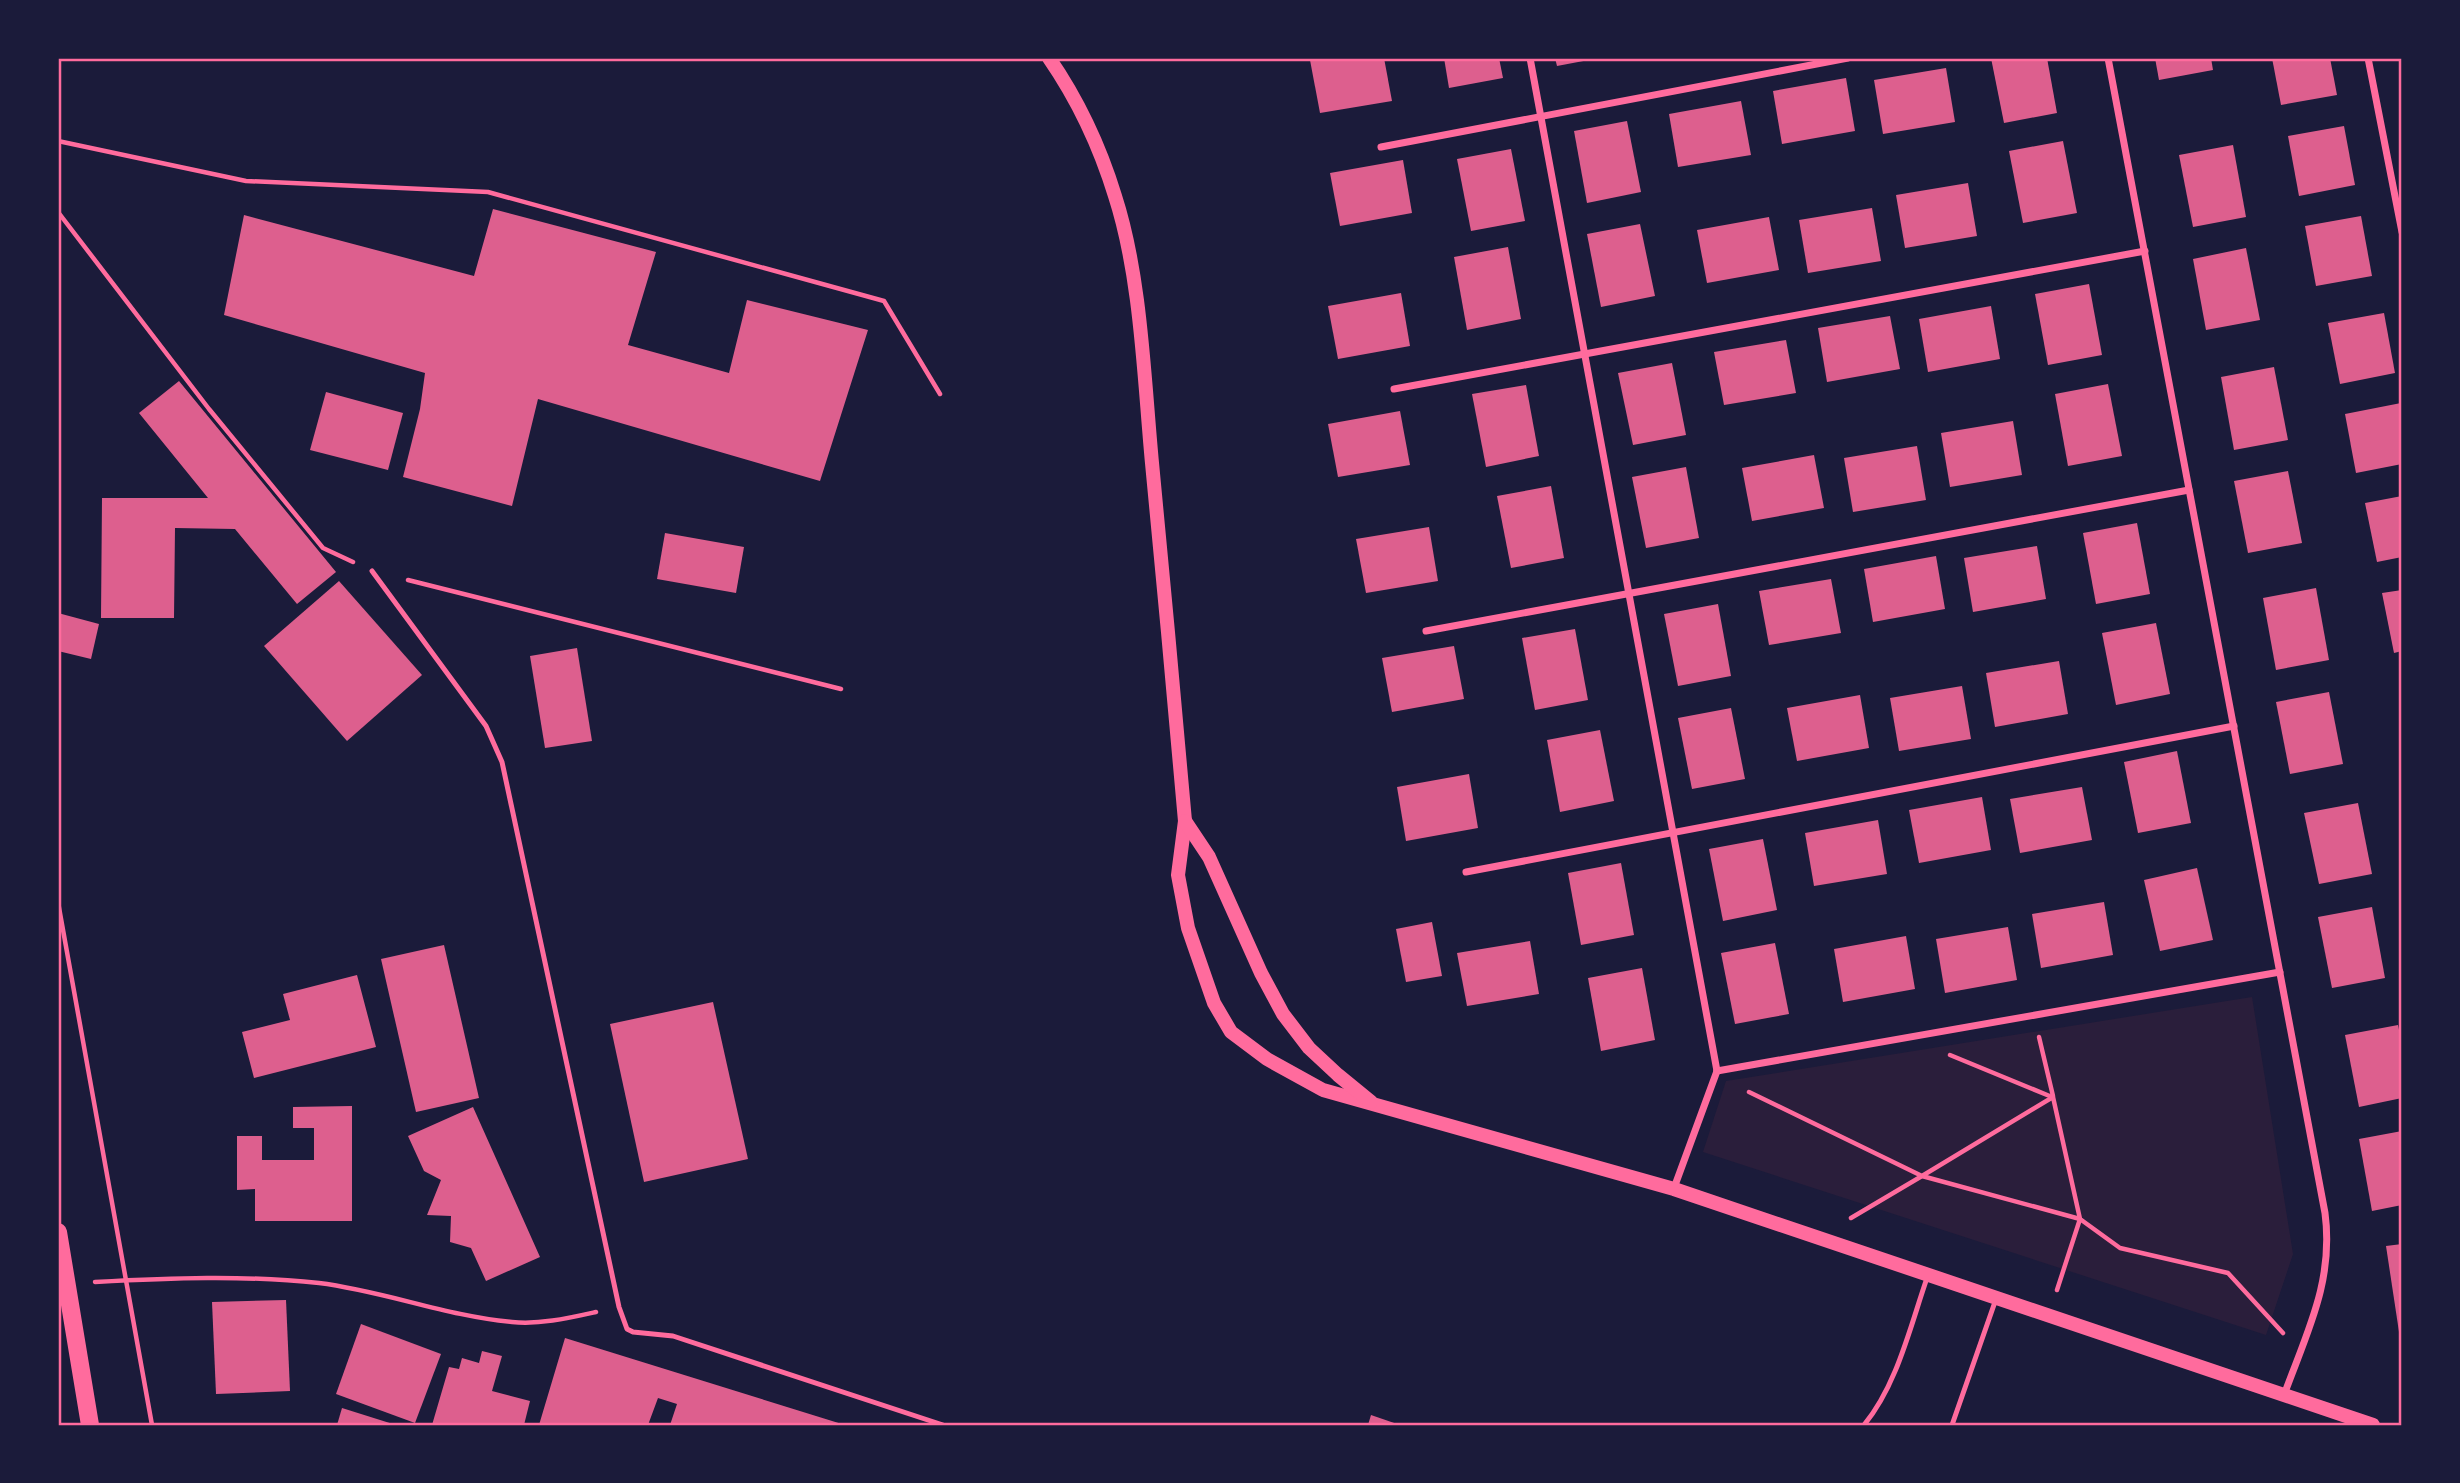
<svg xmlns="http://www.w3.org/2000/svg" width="2460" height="1483" viewBox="0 0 2460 1483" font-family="Lato,sans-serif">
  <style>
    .green { fill: #2a1e3b }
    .building { fill: #dd5f8e }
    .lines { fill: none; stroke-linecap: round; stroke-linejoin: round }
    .path { stroke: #ff6b9d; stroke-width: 4.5 }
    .service { stroke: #ff6b9d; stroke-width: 5 }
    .minor { stroke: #ff6b9d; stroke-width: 7 }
    .secondary { stroke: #ff6b9d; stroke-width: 14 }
    .primary { stroke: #ff6b9d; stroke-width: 18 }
    .neatline { fill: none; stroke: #ff6b9d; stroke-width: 2.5 }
  </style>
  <rect width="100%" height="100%" fill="#1b1b3a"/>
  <path class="green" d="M2252,997L2293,1254L2266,1335L1703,1152L1726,1081Z"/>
  <g class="building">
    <path d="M1325,58H1384L1392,101L1320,113L1310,60Z"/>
    <path d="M1444,58H1499L1503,78L1449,88Z"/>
    <path d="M1555,58H1594V59L1557,66Z"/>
    <path d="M1991,58H2047L2057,113L2004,123Z"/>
    <path d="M2155,58H2211L2213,70L2159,80Z"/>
    <path d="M2272,58H2330L2337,95L2281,105Z"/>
    <path d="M1946,68L1955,122L1883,134L1874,80Z"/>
    <path d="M1846,78L1855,131L1782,144L1773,91Z"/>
    <path d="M1741,101L1751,155L1678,167L1669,114Z"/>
    <path d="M1627,121L1641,192L1587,203L1574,131Z"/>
    <path d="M2344,126L2355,185L2299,196L2288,136Z"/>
    <path d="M2063,141L2077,213L2023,223L2009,151Z"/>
    <path d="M2233,145L2246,217L2193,227L2179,155Z"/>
    <path d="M1511,149L1525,221L1471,231L1457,159Z"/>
    <path d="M1403,160L1412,213L1340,226L1330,173Z"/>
    <path d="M1968,183L1977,236L1905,248L1896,195Z"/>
    <path d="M1872,208L1881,261L1808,273L1799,220Z"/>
    <path d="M493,209L656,252L628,345L729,373L747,300L868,330L820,481L538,399L512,506L403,477L420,409L425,373L224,315L244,215L474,276Z"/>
    <path d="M2361,216L2372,276L2316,286L2305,226Z"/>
    <path d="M1769,217L1779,270L1707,283L1697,230Z"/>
    <path d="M1640,224L1655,296L1601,307L1587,234Z"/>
    <path d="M1508,247L1521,319L1467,330L1454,257Z"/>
    <path d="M2246,248L2260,320L2206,330L2193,259Z"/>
    <path d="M2089,284L2102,355L2048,365L2035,294Z"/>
    <path d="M1401,293L1410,346L1338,359L1328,306Z"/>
    <path d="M1991,306L2000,359L1928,372L1919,319Z"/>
    <path d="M2384,313L2395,373L2340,384L2328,323Z"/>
    <path d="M1890,316L1900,369L1827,382L1818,328Z"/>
    <path d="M1786,340L1796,393L1724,405L1714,352Z"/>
    <path d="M1672,363L1686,435L1633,445L1618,373Z"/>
    <path d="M2274,367L2288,440L2234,450L2221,377Z"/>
    <path d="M179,381L336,572L297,604L235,529L175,528L174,618H101L102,498H208L139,413Z"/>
    <path d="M2108,384L2122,456L2068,466L2055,394Z"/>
    <path d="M1526,385L1539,456L1486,467L1472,394Z"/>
    <path d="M326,392L403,413L388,470L310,450Z"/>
    <path d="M2401,403L2402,464L2356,473L2345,414Z"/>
    <path d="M1400,411L1410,465L1338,477L1328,424Z"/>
    <path d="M2013,421L2022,475L1950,487L1941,433Z"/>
    <path d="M1917,446L1926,500L1853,512L1844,458Z"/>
    <path d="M1814,455L1824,508L1752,521L1742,468Z"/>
    <path d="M1686,467L1699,538L1646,548L1632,477Z"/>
    <path d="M2288,471L2302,543L2248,553L2234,481Z"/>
    <path d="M1551,486L1564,558L1511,568L1497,496Z"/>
    <path d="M2402,496V557L2377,562L2365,503Z"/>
    <path d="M2137,523L2150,594L2096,604L2083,533Z"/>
    <path d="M1429,527L1438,581L1366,593L1356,539Z"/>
    <path d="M665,533L744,547L736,593L657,579Z"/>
    <path d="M2037,546L2046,599L1973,612L1964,558Z"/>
    <path d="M1936,556L1945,609L1873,622L1864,569Z"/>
    <path d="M1831,579L1841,633L1769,645L1759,591Z"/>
    <path d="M339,581L422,675L347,741L264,646Z"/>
    <path d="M2316,588L2329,660L2276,670L2263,598Z"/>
    <path d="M2402,590V651L2394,653L2382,593Z"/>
    <path d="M1718,604L1731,676L1678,686L1664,614Z"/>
    <path d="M58,613L99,624L91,659L58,651Z"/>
    <path d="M2156,623L2170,694L2116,705L2102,633Z"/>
    <path d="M1575,629L1588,700L1535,710L1522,638Z"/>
    <path d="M1454,646L1464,699L1392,712L1382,658Z"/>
    <path d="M577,648L592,741L545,748L530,656Z"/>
    <path d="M2059,661L2068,714L1995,727L1986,673Z"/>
    <path d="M1962,686L1971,739L1899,751L1890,698Z"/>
    <path d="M2329,692L2343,764L2290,774L2276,702Z"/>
    <path d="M1860,695L1869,748L1797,761L1787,708Z"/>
    <path d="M1731,708L1745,779L1692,789L1678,718Z"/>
    <path d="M1600,730L1614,801L1560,812L1547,740Z"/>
    <path d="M2177,751L2191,823L2138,833L2124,762Z"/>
    <path d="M1469,774L1478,828L1406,841L1397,787Z"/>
    <path d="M2082,787L2092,840L2020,853L2010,799Z"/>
    <path d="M1982,797L1991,850L1919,863L1909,810Z"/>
    <path d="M2358,803L2372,874L2319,884L2304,813Z"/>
    <path d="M1878,820L1887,874L1814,886L1805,833Z"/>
    <path d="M1763,839L1777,910L1723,921L1709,849Z"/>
    <path d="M1621,863L1634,935L1581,945L1568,873Z"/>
    <path d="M2197,868L2213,940L2160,951L2144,880Z"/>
    <path d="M2104,902L2113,955L2041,968L2032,914Z"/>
    <path d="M2372,907L2385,978L2332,988L2318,917Z"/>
    <path d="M1432,922L1442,976L1406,982L1396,929Z"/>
    <path d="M2008,927L2017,980L1945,993L1936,939Z"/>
    <path d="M1906,936L1915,989L1843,1002L1834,949Z"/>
    <path d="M1530,941L1539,994L1467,1006L1457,953Z"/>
    <path d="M1775,943L1789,1014L1735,1024L1721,953Z"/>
    <path d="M444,945L479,1098L416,1112L381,959Z"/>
    <path d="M1642,968L1655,1040L1601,1051L1588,978Z"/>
    <path d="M357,975L376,1047L254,1078L242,1032L290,1020L283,994Z"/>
    <path d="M713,1002L748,1159L644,1182L610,1024Z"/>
    <path d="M2398,1025L2402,1044V1098L2359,1107L2345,1035Z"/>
    <path d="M352,1106V1221H255V1189L237,1190V1136H262V1160H314V1128H293V1107Z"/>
    <path d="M473,1107L540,1257L486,1281L471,1248L450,1242L451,1216L427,1215L441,1180L424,1171L408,1136Z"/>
    <path d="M2402,1131V1205L2372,1211L2359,1139Z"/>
    <path d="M2402,1244V1345H2401L2386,1246Z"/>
    <path d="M286,1300L290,1391L216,1394L212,1302Z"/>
    <path d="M361,1324L441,1354L415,1423L336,1394Z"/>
    <path d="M565,1338L845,1425H670L677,1404L658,1398L648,1425H539Z"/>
    <path d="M482,1351L502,1356L492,1391L530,1401L524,1425H432L449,1367L459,1369L462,1358L479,1363Z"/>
    <path d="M342,1408L396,1425H337Z"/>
    <path d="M1371,1415L1400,1425H1368Z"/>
  </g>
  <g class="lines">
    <g class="path">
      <path d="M58,141L246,181L488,192L884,301L940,394"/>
      <path d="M58,212L209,409L323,548L353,562"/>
      <path d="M408,580L841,689"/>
      <path d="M58,902L152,1425"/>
      <path d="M2039,1037L2053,1096"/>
      <path d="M1950,1055L2052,1097"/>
      <path d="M1749,1092L1922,1176L2053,1097L2080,1219L2120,1248L2228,1273L2283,1333"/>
      <path d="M1851,1218L1922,1176L2080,1219L2057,1290"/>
      <path d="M95,1282C169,1278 245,1275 319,1283C384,1291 446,1316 512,1322C539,1325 569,1318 596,1312"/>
    </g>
    <g class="service">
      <path d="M372,571L486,726L502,762L619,1307L627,1329L633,1332L673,1336L943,1425"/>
      <path d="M1864,1425C1897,1385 1910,1327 1927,1278"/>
      <path d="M1952,1425L1996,1299"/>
    </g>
    <g class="minor">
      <path d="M1530,58L1717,1071"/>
      <path d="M2108,58L2325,1213C2334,1281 2307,1332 2284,1395"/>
      <path d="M2368,58L2402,232"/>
      <path d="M1381,147L1848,58"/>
      <path d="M1394,389L2145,251"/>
      <path d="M1426,631L2189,490"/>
      <path d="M1466,872L2234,726"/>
      <path d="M1717,1071L2280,972"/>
      <path d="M1674,1188L1717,1071"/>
    </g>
    <g class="secondary">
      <path d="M1049,58C1078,100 1100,147 1115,196C1141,276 1144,378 1152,463C1164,582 1174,702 1185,821L1178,875L1188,928L1214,1003L1231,1032L1267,1059L1323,1090L1674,1189L2373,1425"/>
      <path d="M1185,821L1209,857L1261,973L1283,1014L1309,1048L1338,1075L1371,1102"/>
    </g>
    <path class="primary" d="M58,1232L90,1425"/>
  </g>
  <rect width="2460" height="1483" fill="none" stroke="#1b1b3a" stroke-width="119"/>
  <rect x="60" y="60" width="2340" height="1364" class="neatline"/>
</svg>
